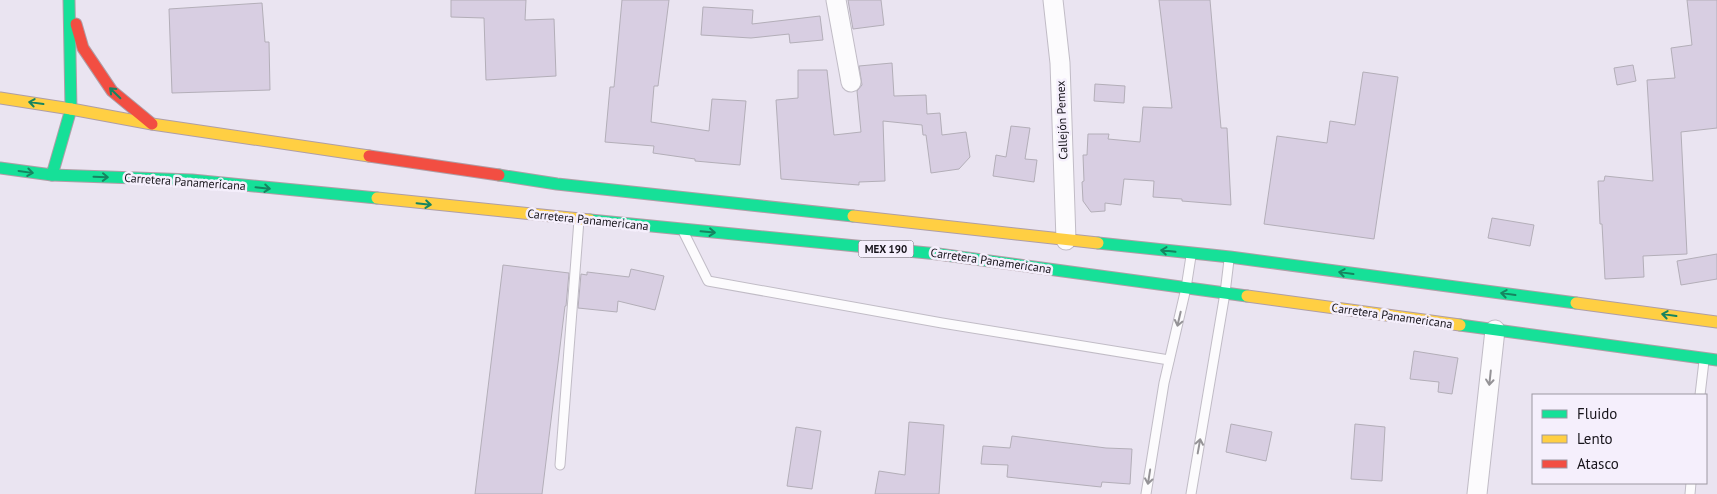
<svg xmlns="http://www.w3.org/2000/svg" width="1717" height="494" viewBox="0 0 1717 494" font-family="'PT Sans',sans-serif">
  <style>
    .building { fill: #d8cee2; stroke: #b3aeb8 }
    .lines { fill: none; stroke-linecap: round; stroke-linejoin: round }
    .lane-casing { stroke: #c1bcc6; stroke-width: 11 }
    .street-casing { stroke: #c1bcc6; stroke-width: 21 }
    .fast-casing { stroke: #af9ea6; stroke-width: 13 }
    .slow-casing { stroke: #af9ea6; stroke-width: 13 }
    .jam-casing { stroke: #af9ea6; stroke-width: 13 }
    .lane { stroke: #fcfbfd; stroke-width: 9 }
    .street { stroke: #fcfbfd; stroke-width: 19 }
    .fast { stroke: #16e098; stroke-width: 11 }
    .slow { stroke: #ffcf43; stroke-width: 11 }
    .jam { stroke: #f24e42; stroke-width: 11 }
    .oneway { stroke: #168460 }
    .oneway2 { stroke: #959397 }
    .labels { text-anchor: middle; stroke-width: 5; stroke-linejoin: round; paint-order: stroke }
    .shield { fill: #f5effc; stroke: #5a565e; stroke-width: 1 }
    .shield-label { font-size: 11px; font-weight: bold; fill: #17141b }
    .street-label { font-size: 12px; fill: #17141b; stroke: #f5effc }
  </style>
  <rect width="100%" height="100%" fill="#eae4f1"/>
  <g class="building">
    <path d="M451,0H526L525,20L554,19L556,76L486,80L484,18L451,17Z"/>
    <path d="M622,0H669L658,86H654L651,122L709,131L712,99L746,101L740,165L695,161V159L653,153L654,146L605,142L610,87H614Z"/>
    <path d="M848,0H881L884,25L853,29Z"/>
    <path d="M1159,0H1210L1221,128H1227L1231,205L1182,201V199L1153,197L1154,181L1124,179L1121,205L1105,203V211L1091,212L1083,201L1082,182L1084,181L1083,155H1087L1088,134H1109L1108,139L1140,142L1143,107L1172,108Z"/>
    <path d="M1687,0H1717V128L1681,132L1687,254L1643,256L1644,277L1605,279L1602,224H1600L1598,181H1604L1605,176L1653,181L1647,80L1675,78L1671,48L1692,45Z"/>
    <path d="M262,3L265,42H269L270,90L172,93L169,9Z"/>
    <path d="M703,7L753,10L752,24L820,16L823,40L790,43L789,34L751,38L701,35Z"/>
    <path d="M892,63L894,96L926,95L927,114L940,113L942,135L966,132L970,157L959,169L931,173L926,135H923L922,125L883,121L885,181L859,182V185L781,179L776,100L798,98V70H827L834,135L861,132L857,91L862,85L859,66Z"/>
    <path d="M1633,65L1636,81L1617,85L1614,68Z"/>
    <path d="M1363,72L1398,77L1374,239L1264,224L1277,136L1327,143L1330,121L1355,125Z"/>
    <path d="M1095,84L1125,86L1124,103L1094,101Z"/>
    <path d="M1011,126L1030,128L1025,159L1037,160L1034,182L993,176L996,155L1006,157Z"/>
    <path d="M1492,218L1534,225L1530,246L1488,238Z"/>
    <path d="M1717,254V279L1681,285L1677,261Z"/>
    <path d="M503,265L569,273L566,306H565L542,494H475Z"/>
    <path d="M631,269L664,276L655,310L618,301L617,312L578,308L581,274L587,275V272L629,277Z"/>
    <path d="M1414,351L1458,358L1452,394L1438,392L1439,382L1410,379Z"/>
    <path d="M909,422L944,425L939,494H875L879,471L905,475Z"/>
    <path d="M1231,424L1272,432L1266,461L1226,452Z"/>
    <path d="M1355,424L1385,427L1382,481L1351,479Z"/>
    <path d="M796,427L821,431L812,489L787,486Z"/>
    <path d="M1012,436L1106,448L1132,449L1130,484L1102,482L1101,487L1007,477L1008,465L981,464L983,446L1010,448Z"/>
  </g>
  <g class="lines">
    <defs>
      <g id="lane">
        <path d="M684,233L708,281L942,323L1169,360"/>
        <path d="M1700,395L1704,361"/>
        <path d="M560,465L579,220"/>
        <path d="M1146,494L1164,383L1186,288L1191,256"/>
        <path d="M1191,494L1225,293L1229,260"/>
        <path d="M1690,494L1691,483"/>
      </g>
      <g id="street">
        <path d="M836,0L851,82"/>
        <path d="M1053,0L1060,63L1066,240"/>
        <path d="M1477,494L1495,330"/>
      </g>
      <g id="fast">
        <path d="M0,168L52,175L71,109L69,0"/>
        <path d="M52,175L192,180L377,198"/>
        <path d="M499,175L557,184L853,216"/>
        <path d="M590,220L938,254L1247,296"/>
        <path d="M1098,243L1230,257L1576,303"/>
        <path d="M1460,325L1717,360"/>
      </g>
      <g id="slow">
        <path d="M0,98L71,109"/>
        <path d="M71,109L152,124L369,156"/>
        <path d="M377,198L590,220"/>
        <path d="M853,216L1098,243"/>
        <path d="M1247,296L1460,325"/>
        <path d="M1576,303L1717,322"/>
      </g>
      <g id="jam">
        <path d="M76,24L83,48L112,91L152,124"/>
        <path d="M369,156L499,175"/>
      </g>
    </defs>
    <use href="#lane" class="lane-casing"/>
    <use href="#street" class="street-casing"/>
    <use href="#fast" class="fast-casing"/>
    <use href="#slow" class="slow-casing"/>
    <use href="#jam" class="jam-casing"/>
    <use href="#lane" class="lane"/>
    <use href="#street" class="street"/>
    <use href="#fast" class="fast"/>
    <use href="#slow" class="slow"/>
    <use href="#jam" class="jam"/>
  </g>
  <defs><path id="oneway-shaft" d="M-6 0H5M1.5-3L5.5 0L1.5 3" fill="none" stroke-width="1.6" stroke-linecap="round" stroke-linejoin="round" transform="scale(1.25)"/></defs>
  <g class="oneway">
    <use href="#oneway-shaft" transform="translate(115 93) rotate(-136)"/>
    <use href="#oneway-shaft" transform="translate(36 103) rotate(-172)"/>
    <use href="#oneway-shaft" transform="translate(26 172) rotate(8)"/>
    <use href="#oneway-shaft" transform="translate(101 177) rotate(2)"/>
    <use href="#oneway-shaft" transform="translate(263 188) rotate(6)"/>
    <use href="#oneway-shaft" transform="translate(424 204) rotate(6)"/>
    <use href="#oneway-shaft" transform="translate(708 232) rotate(5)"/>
    <use href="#oneway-shaft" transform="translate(1168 251) rotate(-174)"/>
    <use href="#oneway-shaft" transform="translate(1346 273) rotate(-172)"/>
    <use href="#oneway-shaft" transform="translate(1508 294) rotate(-172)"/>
    <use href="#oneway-shaft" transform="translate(1669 315) rotate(-172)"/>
  </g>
  <g class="oneway2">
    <use href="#oneway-shaft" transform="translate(1179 319) rotate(103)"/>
    <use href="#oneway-shaft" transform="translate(1490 378) rotate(96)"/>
    <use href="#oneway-shaft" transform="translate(1199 446) rotate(-80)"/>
    <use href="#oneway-shaft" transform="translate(1149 477) rotate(99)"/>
  </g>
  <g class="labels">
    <rect class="shield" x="858.5" y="240.5" width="55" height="17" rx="4"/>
    <g class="shield-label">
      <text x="886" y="253">MEX 190</text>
    </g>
    <g class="street-label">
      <text transform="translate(1062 120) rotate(-92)" y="4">Callejón Pemex</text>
      <text transform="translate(185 182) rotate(4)" y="4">Carretera Panamericana</text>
      <text transform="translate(588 220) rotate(6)" y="4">Carretera Panamericana</text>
      <text transform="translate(991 261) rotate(8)" y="4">Carretera Panamericana</text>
      <text transform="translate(1392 316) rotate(8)" y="4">Carretera Panamericana</text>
    </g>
  </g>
  <rect x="1532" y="394" width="175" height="90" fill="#f5effc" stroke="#9c97a2"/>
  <rect x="1542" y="410" width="25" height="8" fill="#16e098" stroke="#9c97a2"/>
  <text x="1577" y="419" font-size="15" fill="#17141b">Fluido</text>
  <rect x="1542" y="435" width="25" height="8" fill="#ffcf43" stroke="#9c97a2"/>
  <text x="1577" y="444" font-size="15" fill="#17141b">Lento</text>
  <rect x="1542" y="460" width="25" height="8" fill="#f24e42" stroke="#9c97a2"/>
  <text x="1577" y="469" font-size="15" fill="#17141b">Atasco</text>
</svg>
